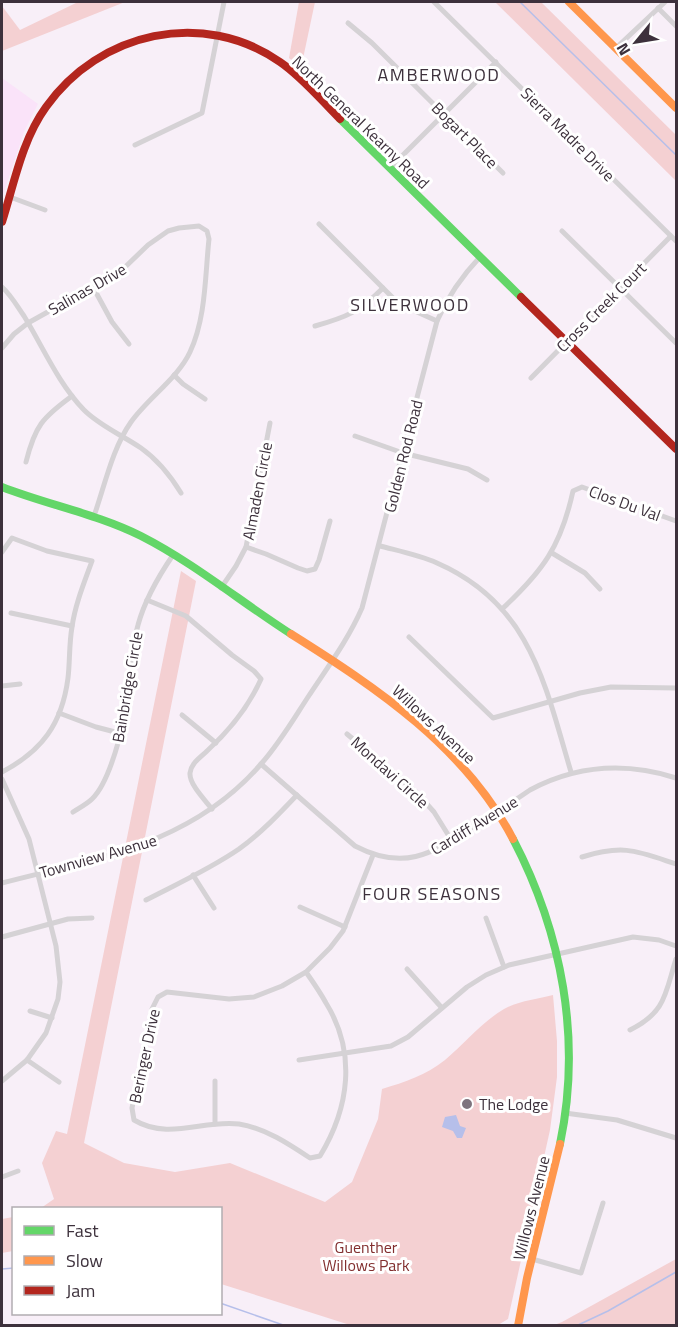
<svg xmlns="http://www.w3.org/2000/svg" width="678" height="1327" viewBox="0 0 678 1327" font-family="'Titillium Web',sans-serif">
  <style>
    .built { fill: #fae3f9 }
    .green { fill: #f4d0d2 }
    .water { fill: #b6bfea }
    .lines { fill: none; stroke-linecap: round; stroke-linejoin: round }
    .stream { stroke: #b6bfea; stroke-width: 1.5 }
    .street { stroke: #d5d2d5; stroke-width: 5 }
    .fast { stroke: #63d668; stroke-width: 8 }
    .slow { stroke: #ff974d; stroke-width: 8 }
    .jam { stroke: #b3261e; stroke-width: 8 }
    .poi-dot { fill: #7e747e; stroke: #fff; stroke-width: 2 }
    .labels { text-anchor: middle; stroke-width: 6; stroke-linejoin: round; paint-order: stroke }
    .street-label { font-size: 16px; fill: #3d313c; stroke: #fff }
    .poi-label { font-size: 16px; fill: #3d313c; stroke: #fff; text-anchor: start }
    .park-label { font-size: 16px; fill: #822f2f; stroke: #fff }
    .neighbourhood-label { font-size: 18px; letter-spacing: 1.5px; fill: #3d313c; stroke: #fff }
  </style>
  <rect width="100%" height="100%" fill="#f8eff8"/>
  <path class="built" d="M2,78L38,104L24,132L2,198Z"/>
  <g class="green">
    <path d="M78,2H125L2,51V6L20,30Z"/>
    <path d="M299,2H315L301,68L289,58Z"/>
    <path d="M495,2H541L676,135V181Z"/>
    <path d="M181,571L196,581L84,1143L124,1163L175,1172L230,1163L325,1202L352,1182L378,1119L382,1089C405,1082 426,1075 445,1060C465,1043 482,1022 504,1009C518,1001 538,999 553,995L557,1041V1077L550,1130L508,1319L498,1325H350L221,1284L220,1208H41L54,1199L42,1163L56,1131L67,1134Z"/>
    <path d="M13,1217V1251L2,1253V1219Z"/>
    <path d="M676,1259V1325H554L562,1322Z"/>
  </g>
  <path class="water" d="M456,1115L460,1126L466,1128L462,1138H457L453,1131L442,1127L445,1117Z"/>
  <g class="lines">
    <g class="stream">
      <path d="M520,2L676,155"/>
      <path d="M2,1269L14,1268"/>
      <path d="M220,1303L286,1326"/>
      <path d="M576,1326L608,1311L676,1272"/>
    </g>
    <g class="street">
      <path d="M434,2L676,241"/>
      <path d="M658,8L676,26"/>
      <path d="M348,23L372,43L503,173"/>
      <path d="M616,48L665,2"/>
      <path d="M135,145L202,113L224,2"/>
      <path d="M390,168L496,62"/>
      <path d="M10,197L45,210"/>
      <path d="M319,224L394,299L406,307L437,321"/>
      <path d="M562,231L676,343"/>
      <path d="M2,287C11,295 17,306 24,316C43,347 58,383 84,410C100,426 122,435 141,448C158,460 170,475 181,493"/>
      <path d="M93,287L112,322L129,344"/>
      <path d="M315,326C347,317 359,312 383,288"/>
      <path d="M2,348L14,334L28,323L121,271L148,245L168,231L179,228L199,226L207,231L209,239C205,276 206,318 190,352C178,378 148,398 131,422C112,449 105,485 94,516"/>
      <path d="M174,375L183,384L205,399"/>
      <path d="M531,378L671,236"/>
      <path d="M355,436L403,453L468,469L487,480"/>
      <path d="M26,462C35,426 42,418 72,396"/>
      <path d="M380,546C399,551 419,555 437,563C531,604 545,685 571,772"/>
      <path d="M246,547L266,554L298,568L307,571L315,569L319,560L330,521"/>
      <path d="M2,552L12,538L47,551L92,561C84,583 75,605 72,627C69,644 70,661 68,678C62,724 42,751 2,772"/>
      <path d="M552,553L585,573L600,589"/>
      <path d="M221,588L236,566L246,547L270,423"/>
      <path d="M147,600L186,616L232,655L254,671L261,679C249,706 229,731 207,751C201,757 191,763 190,773C189,784 205,800 212,809"/>
      <path d="M502,609C543,571 561,546 573,491L582,487L676,521"/>
      <path d="M11,613L72,626"/>
      <path d="M409,637L493,718L580,693L611,687L676,688"/>
      <path d="M2,686L20,684"/>
      <path d="M59,713L96,727L119,733"/>
      <path d="M182,715L216,743"/>
      <path d="M347,734L416,792L434,812L452,841"/>
      <path d="M261,764L355,846C403,871 430,855 471,828C491,816 511,803 530,790C577,765 626,762 676,778"/>
      <path d="M2,779L29,839L56,946L60,982L58,999L46,1033L27,1060L2,1081"/>
      <path d="M73,812C79,808 87,804 92,799C113,779 129,705 131,676C133,659 133,642 138,625C145,599 158,577 173,555"/>
      <path d="M582,857C624,844 637,851 676,864"/>
      <path d="M193,875L214,908"/>
      <path d="M2,883C98,858 192,844 261,764C279,744 293,720 308,697C327,668 348,640 362,608L437,321C448,296 461,277 480,257"/>
      <path d="M146,900C177,884 210,869 239,849C261,833 279,814 297,795"/>
      <path d="M300,907L345,927"/>
      <path d="M486,918L504,967"/>
      <path d="M2,937L68,919L92,918"/>
      <path d="M407,969L442,1008"/>
      <path d="M306,972C313,982 320,992 326,1003C357,1053 349,1108 320,1156L310,1158C289,1144 265,1128 239,1124C204,1119 169,1141 134,1120L132,1108L152,1009L158,997L167,992L229,999L254,997L282,986L306,972L330,948L343,931L373,855"/>
      <path d="M30,1011L52,1018"/>
      <path d="M630,1030C666,1012 665,994 676,959"/>
      <path d="M27,1060L59,1082"/>
      <path d="M299,1060L391,1046L408,1037L467,987L486,975L509,965L633,937L659,940L676,946"/>
      <path d="M215,1081V1124"/>
      <path d="M565,1113L617,1120L676,1138"/>
      <path d="M2,1177L18,1171"/>
      <path d="M532,1259L581,1273L603,1203"/>
    </g>
    <g class="fast">
      <path d="M340,119L521,297"/>
      <path d="M2,487C48,505 97,514 141,536C194,563 241,602 291,634"/>
      <path d="M513,839C562,933 582,1039 560,1144"/>
    </g>
    <g class="slow">
      <path d="M569,2L676,108"/>
      <path d="M291,634C377,688 465,747 513,839"/>
      <path d="M518,1326L527,1278L560,1144"/>
    </g>
    <g class="jam">
      <path d="M2,222C14,184 22,140 46,107C99,32 203,8 280,62C302,77 321,100 340,119"/>
      <path d="M521,297L676,449"/>
    </g>
  </g>
  <circle class="poi-dot" cx="467" cy="1104" r="6"/>
  <g class="labels">
    <g class="street-label">
      <text transform="translate(361 122) rotate(44)" y="6">North General Kearny Road</text>
      <text transform="translate(568 134) rotate(45)" y="6">Sierra Madre Drive</text>
      <text transform="translate(465 135) rotate(45)" y="6">Bogart Place</text>
      <text transform="translate(87 289) rotate(-30)" y="6">Salinas Drive</text>
      <text transform="translate(601 307) rotate(-45)" y="6">Cross Creek Court</text>
      <text transform="translate(403 456) rotate(-76)" y="6">Golden Rod Road</text>
      <text transform="translate(257 491) rotate(-79)" y="6">Almaden Circle</text>
      <text transform="translate(625 503) rotate(20)" y="6">Clos Du Val</text>
      <text transform="translate(127 687) rotate(-80)" y="6">Bainbridge Circle</text>
      <text transform="translate(434 724) rotate(43)" y="6">Willows Avenue</text>
      <text transform="translate(390 772) rotate(42)" y="6">Mondavi Circle</text>
      <text transform="translate(474 825) rotate(-31)" y="6">Cardiff Avenue</text>
      <text transform="translate(98 856) rotate(-16)" y="6">Townview Avenue</text>
      <text transform="translate(144 1056) rotate(-78)" y="6">Beringer Drive</text>
      <text transform="translate(531 1208) rotate(-76)" y="6">Willows Avenue</text>
    </g>
    <g class="poi-label">
      <text x="479" y="1110">The Lodge</text>
    </g>
    <g class="park-label">
      <text x="366" y="1253">Guenther<tspan x="366" dy="18">Willows Park</tspan></text>
    </g>
    <g class="neighbourhood-label">
      <text x="439" y="81">AMBERWOOD</text>
      <text x="410" y="311">SILVERWOOD</text>
      <text x="432" y="900">FOUR SEASONS</text>
    </g>
  </g>
  <rect width="678" height="1327" fill="none" stroke="#3d313c" stroke-width="6"/>
  <rect x="12" y="1207" width="210" height="108" fill="#ffffff" stroke="#b1adb1" stroke-width="1.5"/>
  <rect x="24" y="1226" width="30" height="9" fill="#63d668" stroke="#b1adb1" stroke-width="1.5"/>
  <text x="66" y="1237" font-size="18" fill="#3d313c">Fast</text>
  <rect x="24" y="1256" width="30" height="9" fill="#ff974d" stroke="#b1adb1" stroke-width="1.5"/>
  <text x="66" y="1267" font-size="18" fill="#3d313c">Slow</text>
  <rect x="24" y="1286" width="30" height="9" fill="#b3261e" stroke="#b1adb1" stroke-width="1.5"/>
  <text x="66" y="1297" font-size="18" fill="#3d313c">Jam</text>
  <g transform="translate(636 42) rotate(240)" stroke="#ffffff" stroke-width="4.5" paint-order="stroke">
  <path d="M0-4.5L10 22L0 15L-10 22Z" fill="#3d313c"/>
  <text y="-9" font-size="16" font-weight="bold" text-anchor="middle" fill="#3d313c">N</text>
  </g>
</svg>
